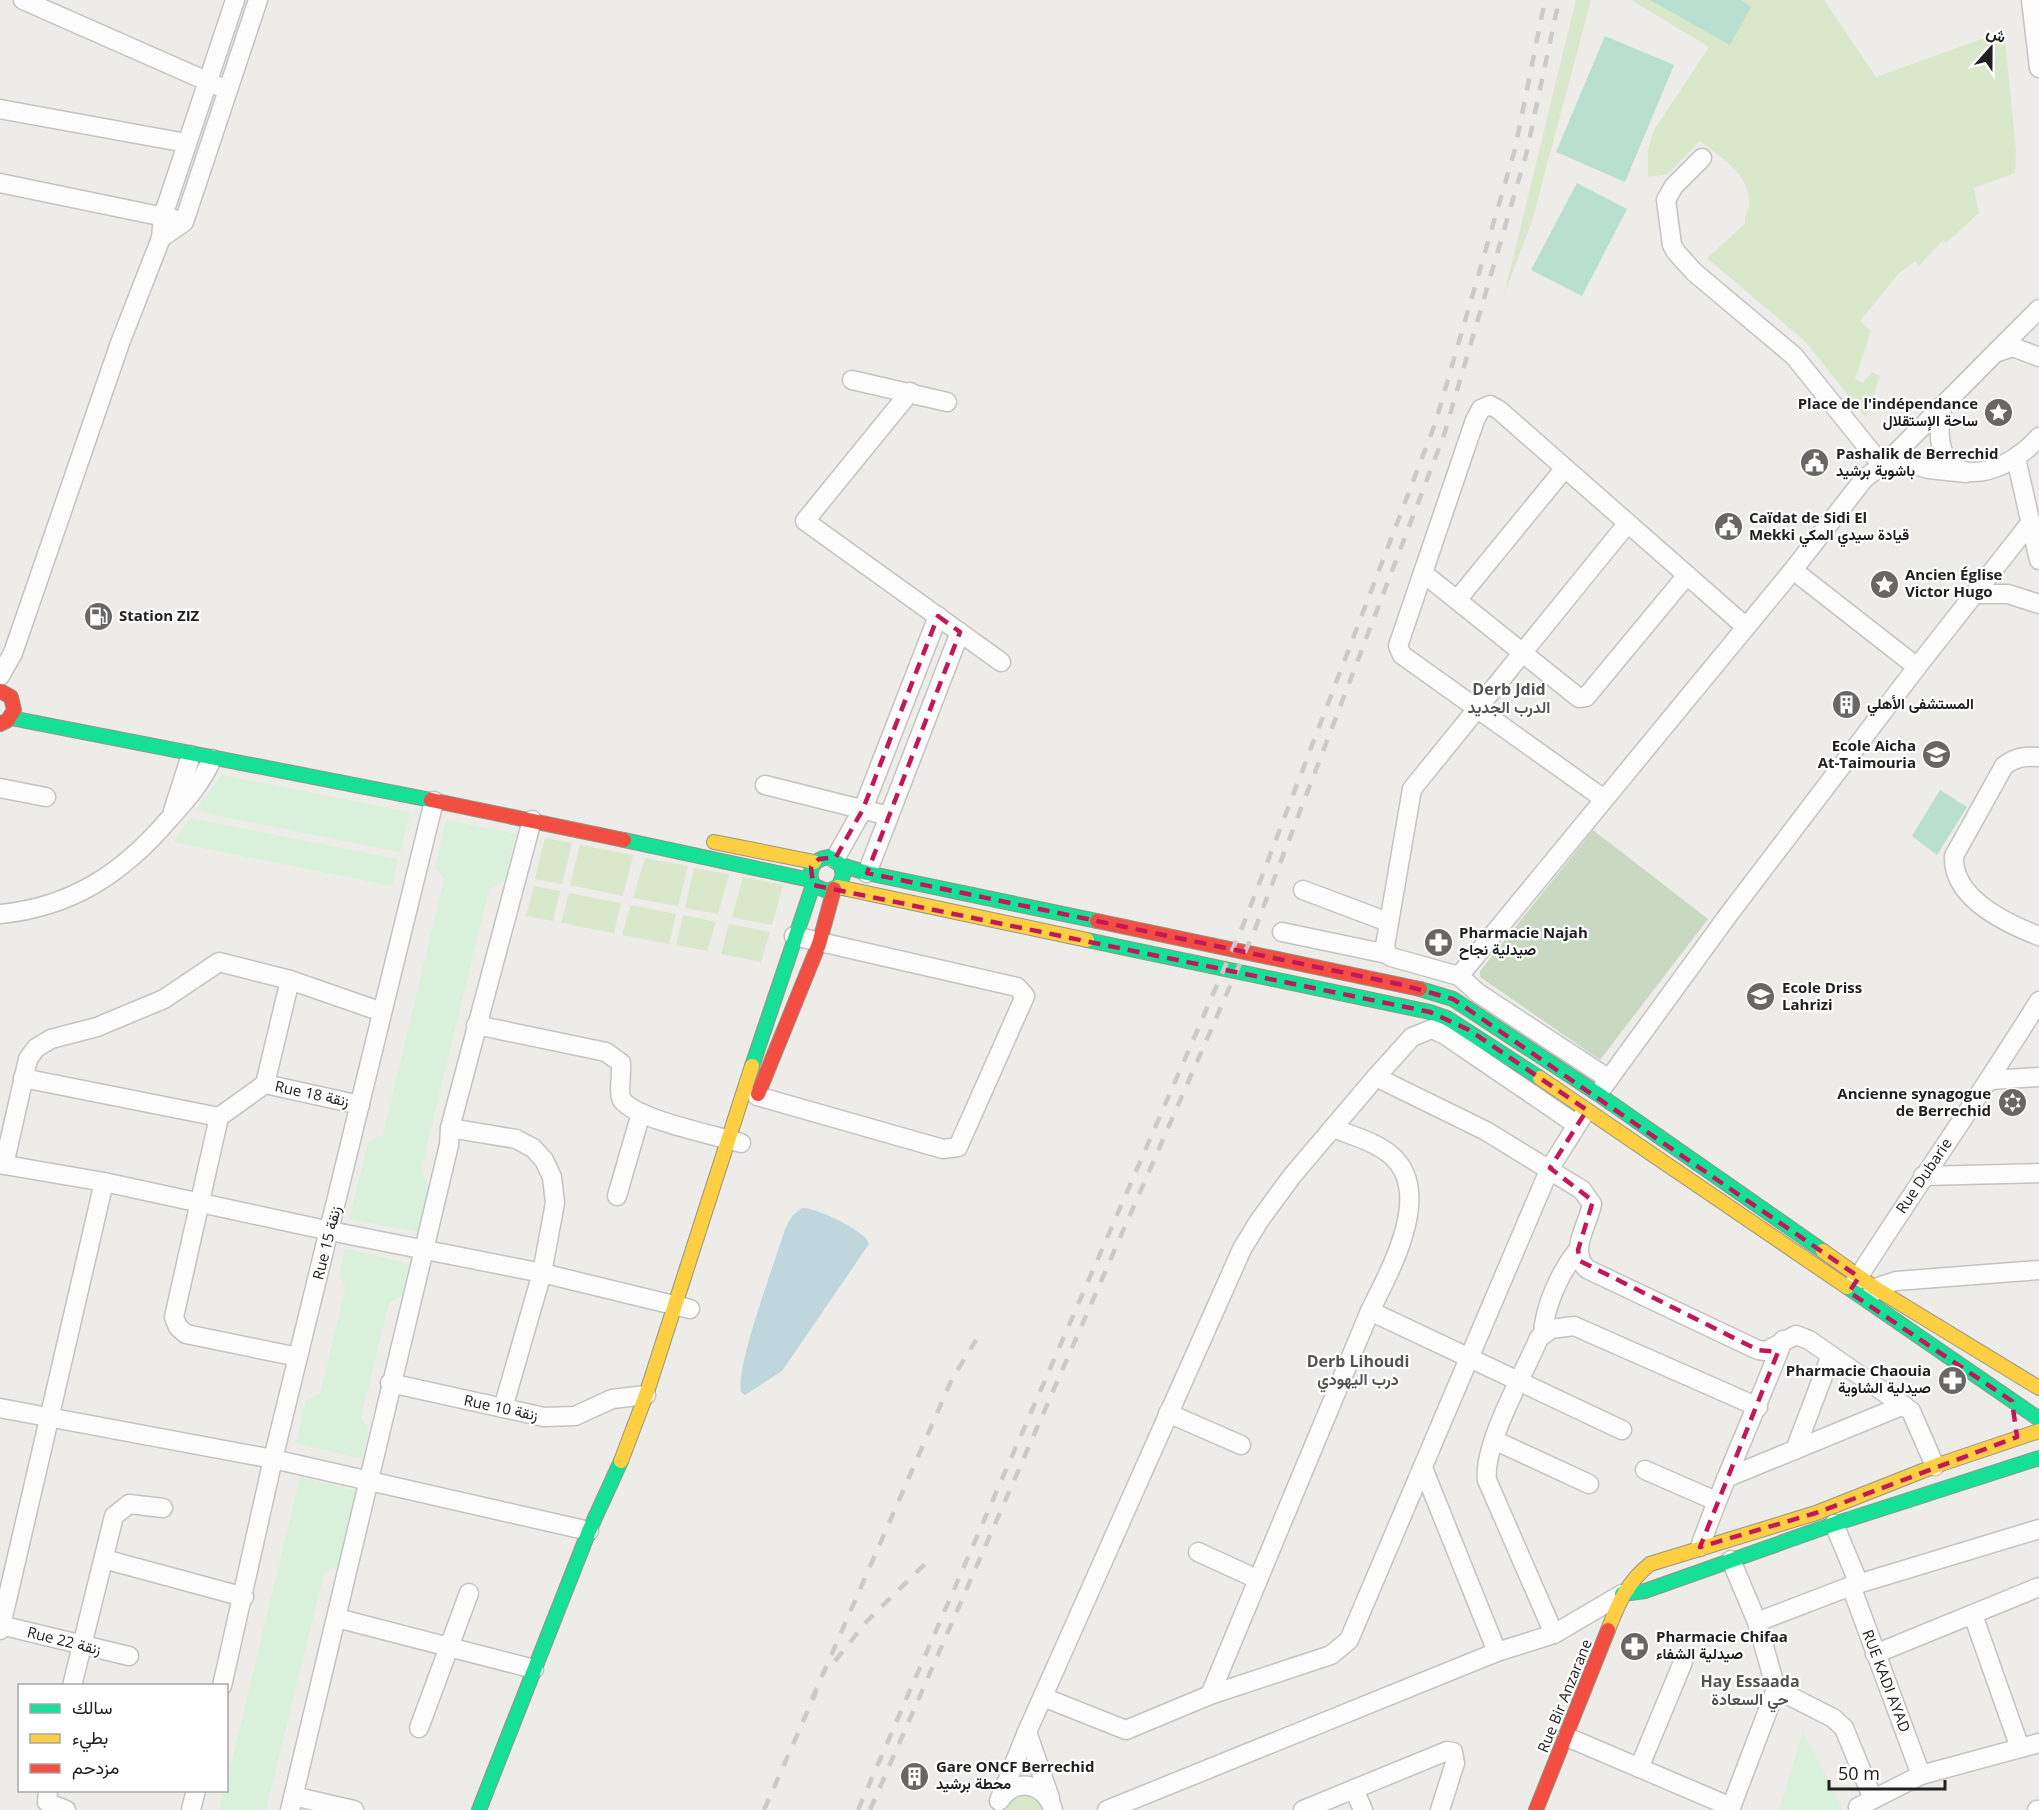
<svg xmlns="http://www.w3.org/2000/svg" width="2039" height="1810" viewBox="0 0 2039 1810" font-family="'Open Sans',Vazirmatn,sans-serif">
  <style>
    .grass { fill: #d9e7cb }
    .forest { fill: #c9d9c1 }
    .park { fill: #d9f0da }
    .pitch { fill: #b9dfd0 }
    .water { fill: #c0d6dd }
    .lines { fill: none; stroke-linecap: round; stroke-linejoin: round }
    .street-casing { stroke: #c3c3c1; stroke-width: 21 }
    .fast-casing { stroke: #939583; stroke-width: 16 }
    .slow-casing { stroke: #939583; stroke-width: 16 }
    .jam-casing { stroke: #939583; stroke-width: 16 }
    .street { stroke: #fcfcfc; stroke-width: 18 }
    .fast { stroke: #16e098; stroke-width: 14 }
    .slow { stroke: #ffcf43; stroke-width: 14 }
    .jam { stroke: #f24e42; stroke-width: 14 }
    .rail { stroke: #cbcbca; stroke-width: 4.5; stroke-dasharray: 12 12; stroke-linecap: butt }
    .marked { fill: none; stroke: #c2185b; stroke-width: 4.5; stroke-dasharray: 12 8; stroke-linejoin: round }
    .labels { text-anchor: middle; stroke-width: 4.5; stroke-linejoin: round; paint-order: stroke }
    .poi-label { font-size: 15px; font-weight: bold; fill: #202020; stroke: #fff; text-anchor: start }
    .street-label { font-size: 15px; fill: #202020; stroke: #fff }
    .neighbourhood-label { font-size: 16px; font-weight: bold; fill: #535353; stroke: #fff }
  </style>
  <rect width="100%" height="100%" fill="#edece9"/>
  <g class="grass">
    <path d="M1576,0H1591L1532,221L1504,295Z"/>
    <path d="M1631,0H1824L1876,77L2004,31L2016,151L2015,173L1974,188L1979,213L1946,243L1943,240L1919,266L1915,261L1899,273L1860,321L1871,331L1855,379L1863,383L1872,372L1880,376L1866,418L1805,341L1707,258L1745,224C1744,215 1749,211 1749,202C1748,172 1721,158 1700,141L1668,174L1648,177V150L1654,130L1709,47Z"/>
    <path d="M545,838L572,843L562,884L535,879Z"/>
    <path d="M580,845L633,855L623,896L570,885Z"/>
    <path d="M645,858L688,866L678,906L633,898Z"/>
    <path d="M694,868L729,874L718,914L685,908Z"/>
    <path d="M743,877L783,885L772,925L732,917Z"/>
    <path d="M534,886L560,891L553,921L526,916Z"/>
    <path d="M569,893L621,903L614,933L561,923Z"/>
    <path d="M631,905L676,914L669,944L622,935Z"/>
    <path d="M683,915L716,922L707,951L676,945Z"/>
    <path d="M729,924L770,932L761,962L721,954Z"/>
    <path d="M1020,1794L1035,1796L1045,1810H1006L1013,1798Z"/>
  </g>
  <path class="forest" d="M1593,830L1708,919L1600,1060L1480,977V971Z"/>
  <g class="park">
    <path d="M222,775L410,812L400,852L195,811Z"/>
    <path d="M190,818L398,859L392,886L173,842Z"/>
    <path d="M446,820L516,834L505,880L489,890L421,1169L429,1188L418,1232L349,1219L368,1142L383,1134L444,879L435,868Z"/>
    <path d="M345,1248L409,1264L401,1296L389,1303L361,1417L369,1430L362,1459L296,1443L306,1401L320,1393L346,1286L339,1275Z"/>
    <path d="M300,1477L356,1491L338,1566L324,1573L266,1810H219L224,1791L226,1790L227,1781Z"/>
    <path d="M1803,1732L1843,1810H1779Z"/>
  </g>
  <g class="pitch">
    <path d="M1650,0H1741L1751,7L1730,45Z"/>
    <path d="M1605,36L1674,65L1625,182L1556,152Z"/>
    <path d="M1577,183L1627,209L1582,296L1531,270Z"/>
    <path d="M1940,790L1967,807L1937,855L1912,836Z"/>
  </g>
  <path class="water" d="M802,1208C815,1207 868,1232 869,1244L782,1371L745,1395L741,1392C735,1368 776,1259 785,1229L792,1216Z"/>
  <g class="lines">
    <defs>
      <g id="street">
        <path d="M23,0L218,86"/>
        <path d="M2031,0L2039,68"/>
        <path d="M0,109L186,143"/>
        <path d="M1702,158L1674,186L1666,200L1672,245L1676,252L1694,272L1794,356L1881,464"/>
        <path d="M0,183L174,219"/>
        <path d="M161,238L184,222L258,0"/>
        <path d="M1996,352L2039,309"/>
        <path d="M852,380L947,402"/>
        <path d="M910,392L805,521L1001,662"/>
        <path d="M1942,409C1926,492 1997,484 2039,437"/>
        <path d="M1891,458L1929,469L1966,473"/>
        <path d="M2016,458L2039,560"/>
        <path d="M1793,570L1917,667"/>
        <path d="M1423,573L1579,698L1586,697L1591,691L1687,575"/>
        <path d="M1977,594H2008L2039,604"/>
        <path d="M1457,600L1565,468"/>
        <path d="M0,676L13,653L120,343L161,238L163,216L235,0"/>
        <path d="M2039,757C2024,756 2016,757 2004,766L1954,856C1952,898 2005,923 2039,936"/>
        <path d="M765,785L889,816"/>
        <path d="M0,788L46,797"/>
        <path d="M1604,799L1402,655L1398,646L1475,420L1481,409L1490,405L1499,410L1746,627"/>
        <path d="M173,811L191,755"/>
        <path d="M835,859L863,809L938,616"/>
        <path d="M867,873L960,632"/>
        <path d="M1303,890L1388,922"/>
        <path d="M0,914C73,907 124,872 170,818C187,799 202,782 212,759"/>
        <path d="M1282,932L1387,954"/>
        <path d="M1459,976L1793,570L1864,479L1891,458L1995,353L2013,347L2039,357"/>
        <path d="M476,1025L606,1052L621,1063C622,1073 618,1094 622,1100C637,1120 715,1135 741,1143"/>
        <path d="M1376,1077L1486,1131L1582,1190L1592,1204C1588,1226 1568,1250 1587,1269L1758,1350L1766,1351L1796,1335L1809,1340L1911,1411L1935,1466"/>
        <path d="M23,1078L219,1117L265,1084L290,980"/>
        <path d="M1609,1079L1478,993L1459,976L1391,957L1387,954L1385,946L1412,789L1627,524"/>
        <path d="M1990,1080L2039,1077"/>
        <path d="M265,1084L360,1105"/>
        <path d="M1603,1087L1729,914L1917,667L2031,522"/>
        <path d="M757,1096L943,1149L958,1147L1025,996L1017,987L794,936"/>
        <path d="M219,1117L174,1317L178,1327L186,1334L298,1357"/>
        <path d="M450,1128L516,1139L533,1148L544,1160L552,1177L555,1203L542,1273L503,1408"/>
        <path d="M0,1164L104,1182L330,1231L542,1273L690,1309"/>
        <path d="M4,1165L28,1059L36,1048L51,1039L97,1027L164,999L219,962L290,980L382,1012"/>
        <path d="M1923,1176L2039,1173"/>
        <path d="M617,1196L641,1113"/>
        <path d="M1852,1287C1913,1191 1979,1098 2039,1001"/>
        <path d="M1870,1296L1875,1288L1896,1281L2039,1270"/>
        <path d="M1370,1311L1622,1430"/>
        <path d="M1543,1335C1544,1307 1560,1272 1578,1250"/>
        <path d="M390,1383L544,1417L575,1416L612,1399L646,1395"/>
        <path d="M0,1408L273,1459L589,1531"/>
        <path d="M1168,1413L1241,1445"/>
        <path d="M1494,1440L1589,1484"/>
        <path d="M1795,1450L1831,1355"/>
        <path d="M1423,1468L1497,1652"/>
        <path d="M1645,1470L1716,1501"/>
        <path d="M1726,1478L1904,1405"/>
        <path d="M1834,1524L1859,1584"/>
        <path d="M1700,1547C1724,1477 1757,1410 1783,1340"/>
        <path d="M1198,1552L1257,1579"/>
        <path d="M104,1559L244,1597"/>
        <path d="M1851,1586L1921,1775"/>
        <path d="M1973,1615L2020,1748"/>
        <path d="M337,1618L534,1669"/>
        <path d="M1757,1622L1851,1586L2039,1529"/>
        <path d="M0,1625L129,1656"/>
        <path d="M0,1630L104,1182"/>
        <path d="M1554,1634L1487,1480C1483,1443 1524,1374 1539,1338L1551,1329L1574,1326L1758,1407"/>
        <path d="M1875,1654L2039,1587"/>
        <path d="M72,1686L114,1516L129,1504L163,1508"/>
        <path d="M222,1686L273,1459L434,801"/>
        <path d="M1776,1689L1833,1718L1844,1728L1873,1799"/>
        <path d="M1210,1695L1370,1311C1389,1272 1434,1194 1392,1156C1376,1142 1353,1136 1333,1128"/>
        <path d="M1043,1697L1126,1730L1210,1695L1331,1655L1349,1640L1550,1168L1584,1114"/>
        <path d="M419,1728L469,1593"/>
        <path d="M1027,1732L1050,1798"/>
        <path d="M1567,1737L1731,1807"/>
        <path d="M1639,1768L1683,1662"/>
        <path d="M1354,1789L1363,1810"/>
        <path d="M48,1790L47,1802L66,1810"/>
        <path d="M293,1796L354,1810"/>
        <path d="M1000,1800C1016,1776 1047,1784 1053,1810"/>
        <path d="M999,1801L1027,1732L1242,1249L1259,1221L1292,1176L1376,1077L1412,1037L1432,1029L1445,1035L1577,1125"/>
        <path d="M191,1810L196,1790"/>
        <path d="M290,1810L449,1145L450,1128L532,820"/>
        <path d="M1107,1810L1497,1652L1554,1634L1622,1594"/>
        <path d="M1303,1810L1447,1751L1453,1752L1455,1763L1440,1810"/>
        <path d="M1730,1810L1776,1689L1757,1622L1731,1560"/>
        <path d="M1860,1810L1858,1807L1921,1775L2039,1743"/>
        <path d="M2037,1810H2039"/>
      </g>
      <g id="fast">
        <path d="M11,718L431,800"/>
        <path d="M624,840L810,880"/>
        <path d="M841,865L843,876L838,887L827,891L813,885C807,870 813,859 829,857L841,865L867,873L1097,921"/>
        <path d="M1087,940L1430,1012L1447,1018L1540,1078"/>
        <path d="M1420,989L1453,999L1598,1094L1823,1251"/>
        <path d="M752,1066L813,885"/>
        <path d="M1847,1287L2039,1419"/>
        <path d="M1622,1594L1645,1591L1834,1524L2039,1458"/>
        <path d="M479,1810L589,1531L621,1461"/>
      </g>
      <g id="slow">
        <path d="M714,842L814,862"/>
        <path d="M838,887L1087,940"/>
        <path d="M1540,1078L1847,1287"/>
        <path d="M1823,1251L1875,1288L2039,1388"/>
        <path d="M621,1461L646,1395L752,1066"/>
        <path d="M1608,1630C1618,1604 1627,1582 1650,1564L1816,1513L1935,1466L2039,1431"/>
      </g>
      <g id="jam">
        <path d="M0,691L11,697L14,710L8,720L0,724"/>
        <path d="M431,800L624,840"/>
        <path d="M1097,921L1420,989"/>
        <path d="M758,1094L819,944L834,889"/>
        <path d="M1536,1810L1608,1630"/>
      </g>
    </defs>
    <use href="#street" class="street-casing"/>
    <use href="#fast" class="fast-casing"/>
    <use href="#slow" class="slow-casing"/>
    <use href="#jam" class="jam-casing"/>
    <use href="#street" class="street"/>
    <use href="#fast" class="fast"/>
    <use href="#slow" class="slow"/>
    <use href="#jam" class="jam"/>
    <g class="rail">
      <path d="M835,1661L868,1620L931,1558"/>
      <path d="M812,1699L952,1379L976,1340"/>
      <path d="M764,1810L816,1692"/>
      <path d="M858,1810L1244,923L1435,424L1515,149L1545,0"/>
      <path d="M870,1810L1255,929L1444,435L1526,155L1559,0"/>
    </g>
  </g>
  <path class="marked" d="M938,616L960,632L867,873L1403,985L1453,999L1859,1277L1849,1292L2012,1401L2017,1437L1816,1513L1700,1547L1778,1352L1758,1350L1580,1261L1578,1250L1593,1201L1550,1168L1587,1110L1469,1030L1430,1012L813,885L811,867L819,859L836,857L863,809Z"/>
  <defs>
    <symbol id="sight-disc" viewBox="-11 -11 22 22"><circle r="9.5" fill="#686766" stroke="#fff"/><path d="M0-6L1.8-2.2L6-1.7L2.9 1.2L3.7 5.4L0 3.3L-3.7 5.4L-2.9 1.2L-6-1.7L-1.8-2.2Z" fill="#fff"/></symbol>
    <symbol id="civic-disc" viewBox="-11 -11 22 22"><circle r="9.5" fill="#686766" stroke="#fff"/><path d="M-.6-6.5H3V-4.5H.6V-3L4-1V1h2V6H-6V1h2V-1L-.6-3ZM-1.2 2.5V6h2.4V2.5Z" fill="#fff"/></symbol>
    <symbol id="fuel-disc" viewBox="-11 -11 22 22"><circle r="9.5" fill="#686766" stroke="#fff"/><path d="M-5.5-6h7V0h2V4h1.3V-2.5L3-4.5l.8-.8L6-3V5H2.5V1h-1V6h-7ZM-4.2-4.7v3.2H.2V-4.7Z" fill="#fff"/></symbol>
    <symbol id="building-disc" viewBox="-11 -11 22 22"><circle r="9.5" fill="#686766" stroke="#fff"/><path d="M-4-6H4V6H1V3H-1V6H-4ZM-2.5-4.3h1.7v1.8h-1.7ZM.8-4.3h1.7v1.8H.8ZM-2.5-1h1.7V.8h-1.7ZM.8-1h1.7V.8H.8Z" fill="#fff"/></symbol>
    <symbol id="school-disc" viewBox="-11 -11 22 22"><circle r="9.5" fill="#686766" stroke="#fff"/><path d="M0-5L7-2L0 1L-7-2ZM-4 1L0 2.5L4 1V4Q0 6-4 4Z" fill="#fff"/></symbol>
    <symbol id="pharmacy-disc" viewBox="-11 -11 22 22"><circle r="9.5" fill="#686766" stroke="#fff"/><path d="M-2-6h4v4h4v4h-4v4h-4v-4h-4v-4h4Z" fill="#fff"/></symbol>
    <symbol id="synagogue-disc" viewBox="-11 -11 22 22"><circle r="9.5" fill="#686766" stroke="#fff"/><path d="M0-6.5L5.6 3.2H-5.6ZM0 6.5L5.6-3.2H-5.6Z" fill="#fff"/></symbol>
  </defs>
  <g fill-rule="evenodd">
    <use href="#sight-disc" x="1982" y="396" width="33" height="33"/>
    <use href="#civic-disc" x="1798" y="446" width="33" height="33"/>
    <use href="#civic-disc" x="1712" y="510" width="33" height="33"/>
    <use href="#sight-disc" x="1868" y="568" width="33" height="33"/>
    <use href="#fuel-disc" x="82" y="600" width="33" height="33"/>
    <use href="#building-disc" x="1830" y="688" width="33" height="33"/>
    <use href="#school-disc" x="1920" y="738" width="33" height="33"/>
    <use href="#pharmacy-disc" x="1422" y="926" width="33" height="33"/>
    <use href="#school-disc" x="1744" y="980" width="33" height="33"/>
    <use href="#synagogue-disc" x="1996" y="1086" width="33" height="33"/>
    <use href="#pharmacy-disc" x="1936" y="1364" width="33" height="33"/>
    <use href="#pharmacy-disc" x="1618" y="1630" width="33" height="33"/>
    <use href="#building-disc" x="898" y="1760" width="33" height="33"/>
  </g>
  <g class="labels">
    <g class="poi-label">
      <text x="1978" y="409" text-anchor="end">Place de l'indépendance<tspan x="1978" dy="17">ساحة الإستقلال</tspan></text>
      <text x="1836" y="459">Pashalik de Berrechid<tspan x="1836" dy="17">باشوية برشيد</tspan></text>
      <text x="1749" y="523">Caïdat de Sidi El<tspan x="1749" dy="17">Mekki قيادة سيدي المكي</tspan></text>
      <text x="1905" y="580">Ancien Église<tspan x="1905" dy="17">Victor Hugo</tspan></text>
      <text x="119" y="621">Station ZIZ</text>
      <text x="1867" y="709">المستشفى الأهلي</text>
      <text x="1916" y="751" text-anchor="end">Ecole Aicha<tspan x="1916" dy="17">At-Taimouria</tspan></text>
      <text x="1459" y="938">Pharmacie Najah<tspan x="1459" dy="17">صيدلية نجاح</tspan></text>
      <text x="1782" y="993">Ecole Driss<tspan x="1782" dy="17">Lahrizi</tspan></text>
      <text x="1991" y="1099" text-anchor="end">Ancienne synagogue<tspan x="1991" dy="17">de Berrechid</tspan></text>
      <text x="1931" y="1376" text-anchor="end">Pharmacie Chaouia<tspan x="1931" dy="17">صيدلية الشاوية</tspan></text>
      <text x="1656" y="1642">Pharmacie Chifaa<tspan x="1656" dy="17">صيدلية الشفاء</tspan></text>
      <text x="936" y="1772">Gare ONCF Berrechid<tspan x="936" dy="17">محطة برشيد</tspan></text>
    </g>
    <g class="street-label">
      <text transform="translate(312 1094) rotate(12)" y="5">Rue 18 زنقة</text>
      <text transform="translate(1924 1176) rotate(-56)" y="5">Rue Dubarie</text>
      <text transform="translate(327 1243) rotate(-76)" y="5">Rue 15 زنقة</text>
      <text transform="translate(501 1408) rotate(12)" y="5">Rue 10 زنقة</text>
      <text transform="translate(64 1641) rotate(14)" y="5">Rue 22 زنقة</text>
      <text transform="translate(1886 1681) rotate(69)" y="5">RUE KADI AYAD</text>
      <text transform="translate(1565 1696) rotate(-68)" y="5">Rue Bir Anzarane</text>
    </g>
    <g class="neighbourhood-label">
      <text x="1509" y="695">Derb Jdid<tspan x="1509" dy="18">الدرب الجديد</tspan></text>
      <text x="1358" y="1367">Derb Lihoudi<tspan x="1358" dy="18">درب اليهودي</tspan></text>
      <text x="1750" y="1687">Hay Essaada<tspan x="1750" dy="18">حي السعادة</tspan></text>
    </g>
  </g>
  <rect x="18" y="1684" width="210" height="108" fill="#ffffff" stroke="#a6a6a6" stroke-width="1.5"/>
  <rect x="30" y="1704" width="30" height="9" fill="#16e098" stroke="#a6a6a6" stroke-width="1.5"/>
  <text x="72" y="1714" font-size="18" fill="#202020">سالك</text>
  <rect x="30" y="1734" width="30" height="9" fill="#ffcf43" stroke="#a6a6a6" stroke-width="1.5"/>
  <text x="72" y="1744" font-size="18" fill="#202020">بطيء</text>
  <rect x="30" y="1764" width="30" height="9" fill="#f24e42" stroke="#a6a6a6" stroke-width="1.5"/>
  <text x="72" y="1774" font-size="18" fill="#202020">مزدحم</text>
  <g transform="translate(1991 48) rotate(21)" stroke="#ffffff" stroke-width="4.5" paint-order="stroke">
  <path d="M0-4.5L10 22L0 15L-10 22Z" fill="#202020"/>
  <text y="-9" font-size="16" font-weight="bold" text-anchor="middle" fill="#202020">ش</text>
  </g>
  <path d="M1829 1780v9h116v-9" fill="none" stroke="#202020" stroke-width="3"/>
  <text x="1838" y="1780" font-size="18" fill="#202020" stroke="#ffffff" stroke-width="4.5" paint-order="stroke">50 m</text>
</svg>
